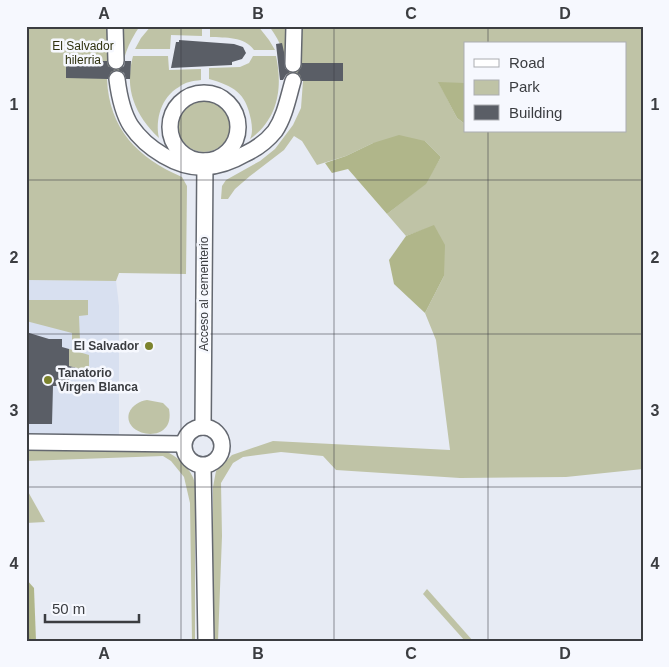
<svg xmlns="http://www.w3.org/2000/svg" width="669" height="667" viewBox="0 0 669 667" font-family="Helvetica,sans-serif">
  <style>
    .built { fill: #d8e0f0 }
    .green { fill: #bfc3a6; fill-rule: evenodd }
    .forest { fill: #b0b68a }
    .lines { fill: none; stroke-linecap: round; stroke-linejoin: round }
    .stream { stroke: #a8ad82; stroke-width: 4 }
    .building { fill: #5a5e66 }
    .minor-casing { stroke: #646870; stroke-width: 18 }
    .minor { stroke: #fff; stroke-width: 15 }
    .grid { fill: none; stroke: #3b3d41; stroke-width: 1; stroke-opacity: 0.55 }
    .poi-dot { fill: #7c832e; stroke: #f6f8fe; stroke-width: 2 }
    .labels { text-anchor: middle; stroke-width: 5; stroke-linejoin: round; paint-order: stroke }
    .park-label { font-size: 12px; fill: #2f320f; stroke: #f6f8fe }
    .street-label { font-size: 12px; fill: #3b3d41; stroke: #f6f8fe }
    .poi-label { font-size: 12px; font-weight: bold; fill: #3b3d41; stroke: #f6f8fe; text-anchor: end }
    .neatline { fill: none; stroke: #3b3d41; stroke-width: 2 }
    .grid-label { font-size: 16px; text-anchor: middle; font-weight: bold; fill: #3b3d41 }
  </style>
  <rect width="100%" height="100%" fill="#e7ebf4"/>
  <path class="built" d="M26,280L116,281L119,306V450H26Z"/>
  <g class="green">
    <path d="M26,26H140C128,43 122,59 121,79H107C109,129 138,158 182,177L187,186L186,274L119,273L116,281L26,280Z"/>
    <path d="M151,26H202V36L171,35L170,49H135L141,38Z"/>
    <path d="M210,26H258L269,40L275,50H254C244,36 226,38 210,37Z"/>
    <path d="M269,26H643V469L566,477L460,478L336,470L323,456L281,452L243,457L233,463L221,483L222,536L218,641H213V487L216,471L232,455L273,441L450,450L436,340L425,313L444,276L434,226L406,236L387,214L425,184L441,157L425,141L373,143L346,156L317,165L302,141L294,136L284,150L250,176L235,189L228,199H221L222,186L226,180L260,161L275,149L293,125L301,108L303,81H288C287,60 282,43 269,26ZM465,44H625V131H465V124L457,118L439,83H465Z"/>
    <path d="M133,56H168L169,70L201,69V80C193,81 185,82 179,87C161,97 155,120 159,138C135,115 124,89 133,56Z"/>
    <path d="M253,56H276C283,88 278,119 250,139C253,133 252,126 251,120C246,92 233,86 209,79V68L240,67L249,63Z"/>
    <circle cx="204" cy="126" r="26"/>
    <path d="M26,300H88V315L79,316L80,341L72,340V333L26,321Z"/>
    <path d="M69,349L89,355V369L82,370L69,366Z"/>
    <path d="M147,400L163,403L169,409C176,446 122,437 129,413C132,405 140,401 147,400Z"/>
    <path d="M26,450H163C177,456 191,468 195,483V641H192L190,503L184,477L171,461L163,456L26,461Z"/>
    <path d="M26,488L45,522L26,523Z"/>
    <path d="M427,589L473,641H465L423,594Z"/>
  </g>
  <g class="forest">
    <path d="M438,82L465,83V124L457,118Z"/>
    <path d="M399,135L425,141L441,157L426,184L387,214L348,169L332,173L325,163L346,156L373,143Z"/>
    <path d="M434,225L445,245L444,276L425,313L394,284L389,260L406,236Z"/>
    <path d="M26,579L34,588L36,641H26Z"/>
  </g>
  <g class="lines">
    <path class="stream" d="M26,625L29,641"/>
  </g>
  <g class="building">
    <path d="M179,40L234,44L243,47L246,53L242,59L232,62V65L171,68L176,42H179Z"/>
    <path d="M282,43L284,52L285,68L290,72L286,75L283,80H280L276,44Z"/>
    <path d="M66,61H107L108,66L115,70L111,72L108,79L66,78Z"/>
    <path d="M125,61H131L130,79H126L124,73L118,70L124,66Z"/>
    <path d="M302,63H343V81H302L300,75L297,73L301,68Z"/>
    <path d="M26,332L49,339H62V347L69,349V366L84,370L69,374V386H53L52,424H26Z"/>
  </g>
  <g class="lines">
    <defs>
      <g id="minor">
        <path d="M115,26L116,61"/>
        <path d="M293,64L294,26"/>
        <path d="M117,79C119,95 122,112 131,126C146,148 178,169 205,167C220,166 233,161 245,154C256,149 267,141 275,131C285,116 288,98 293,81"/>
        <circle cx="204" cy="127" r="34"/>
        <circle cx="203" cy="446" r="19"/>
        <path d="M203,427L205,161"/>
        <path d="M26,442L183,444"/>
        <path d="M203,466L206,641"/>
      </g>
    </defs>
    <use href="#minor" class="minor-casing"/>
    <use href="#minor" class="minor"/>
  </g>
  <path class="grid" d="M181,26V641M334,26V641M488,26V44M488,131V641M26,180H643M26,334H643M26,487H643"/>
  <g class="poi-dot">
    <circle cx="149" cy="346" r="5"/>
    <circle cx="48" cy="380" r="5"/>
  </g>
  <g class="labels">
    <g class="park-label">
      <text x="83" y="50">El Salvador<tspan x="83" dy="14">hilerria</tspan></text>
    </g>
    <g class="street-label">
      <text transform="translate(204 294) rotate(-90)" y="4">Acceso al cementerio</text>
    </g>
    <g class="poi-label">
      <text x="139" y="350">El Salvador</text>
      <text x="58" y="377" text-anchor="start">Tanatorio<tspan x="58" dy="14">Virgen Blanca</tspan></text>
    </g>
  </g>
  <rect width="669" height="667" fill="none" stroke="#f6f8fe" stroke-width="55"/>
  <rect x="464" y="42" width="162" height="90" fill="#f6f8fe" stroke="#abadb2"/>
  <rect x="474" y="59" width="25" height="8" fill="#ffffff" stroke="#abadb2"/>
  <text x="509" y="68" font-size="15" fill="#3b3d41">Road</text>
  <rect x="474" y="80" width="25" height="15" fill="#bfc3a6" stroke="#abadb2"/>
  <text x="509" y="92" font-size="15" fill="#3b3d41">Park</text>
  <rect x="474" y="105" width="25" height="15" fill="#5a5e66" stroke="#abadb2"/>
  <text x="509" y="118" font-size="15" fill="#3b3d41">Building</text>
  <path d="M45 614v8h94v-8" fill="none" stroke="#3b3d41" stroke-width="2.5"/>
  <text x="52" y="614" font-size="15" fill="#3b3d41" stroke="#f6f8fe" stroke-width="4" paint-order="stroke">50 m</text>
  <rect x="28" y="28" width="614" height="612" class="neatline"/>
  <g class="grid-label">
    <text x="104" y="19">A</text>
    <text x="258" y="19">B</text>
    <text x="411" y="19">C</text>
    <text x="565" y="19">D</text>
    <text x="14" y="110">1</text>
    <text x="655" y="110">1</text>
    <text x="14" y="263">2</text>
    <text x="655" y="263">2</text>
    <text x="14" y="416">3</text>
    <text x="655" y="416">3</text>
    <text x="14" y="569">4</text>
    <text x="655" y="569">4</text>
    <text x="104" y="659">A</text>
    <text x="258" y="659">B</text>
    <text x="411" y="659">C</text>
    <text x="565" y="659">D</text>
  </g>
</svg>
